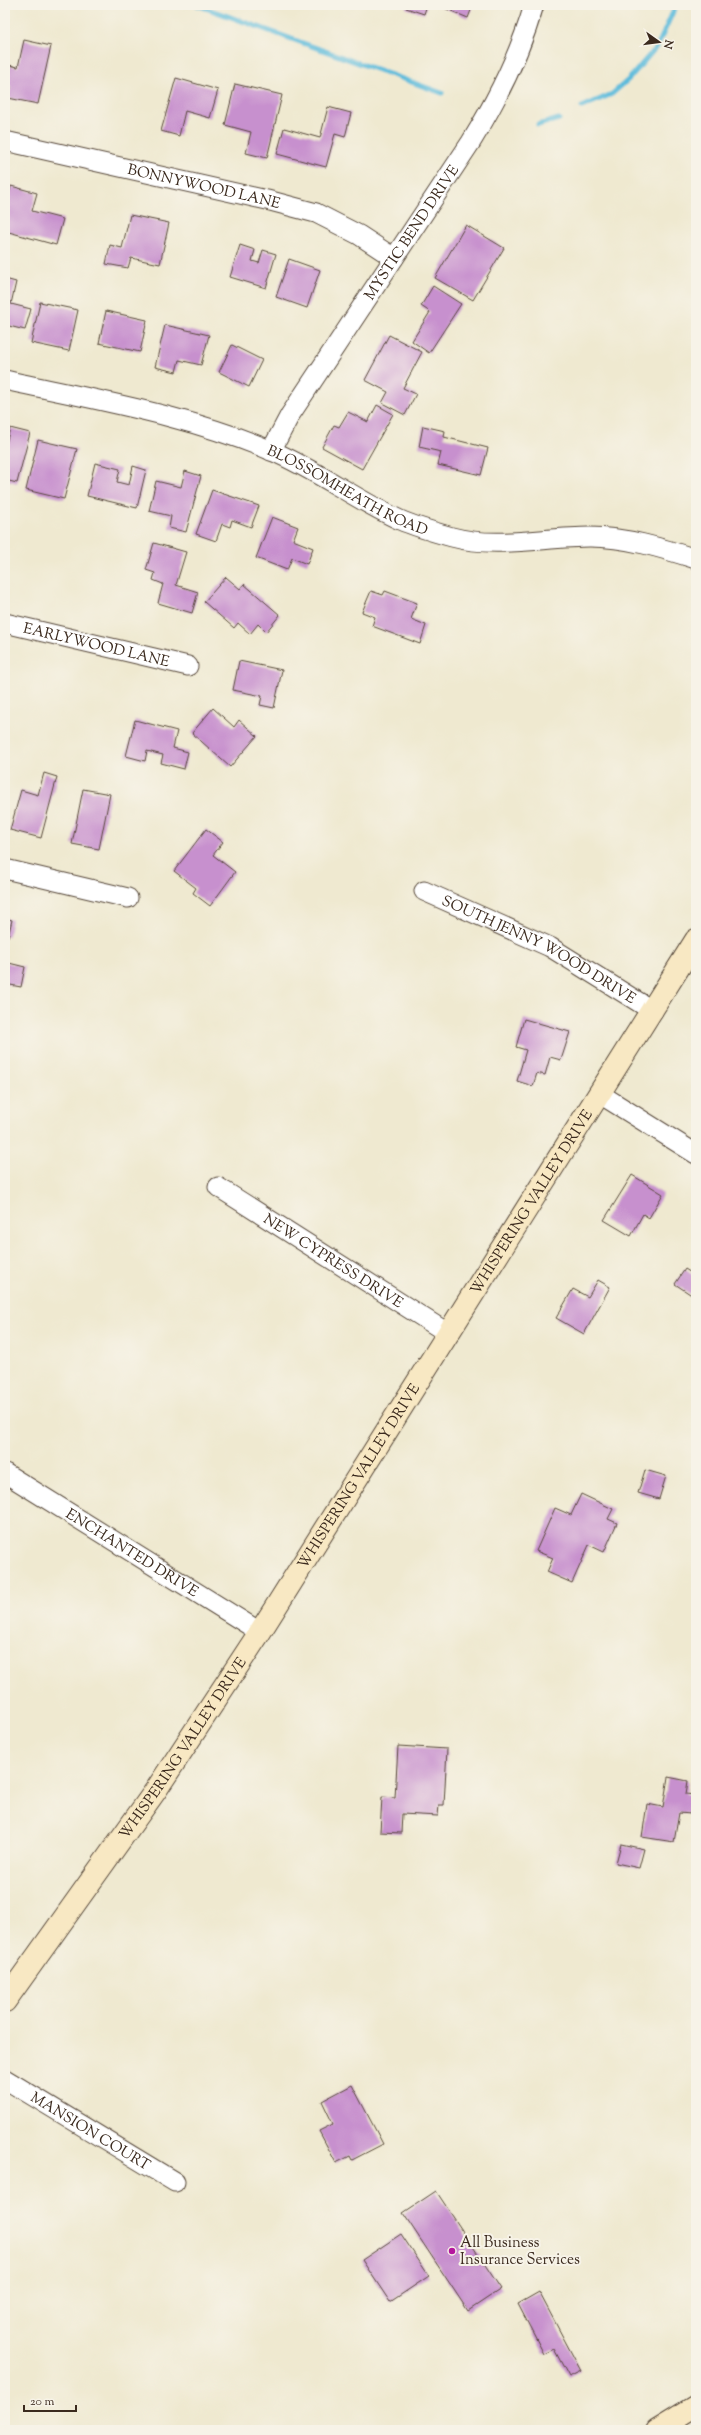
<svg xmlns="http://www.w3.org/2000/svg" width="701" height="2435" viewBox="0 0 701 2435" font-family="'Sorts Mill Goudy',serif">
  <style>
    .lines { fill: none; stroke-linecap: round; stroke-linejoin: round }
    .stream { stroke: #5dbcdb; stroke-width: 5 }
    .building { fill: #c790ce }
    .street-casing { stroke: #564739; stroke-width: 21 }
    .secondary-casing { stroke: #564739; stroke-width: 24 }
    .street { stroke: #fff; stroke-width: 19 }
    .secondary { stroke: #f8e8c3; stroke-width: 22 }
    .poi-dot { fill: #b5179e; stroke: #f7f3e8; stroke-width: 1.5 }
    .labels { text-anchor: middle; stroke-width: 4; stroke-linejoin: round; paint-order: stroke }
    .street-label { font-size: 15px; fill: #3b2a1e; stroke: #f7f3e8 }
    .poi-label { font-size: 15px; fill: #3b2a1e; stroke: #f7f3e8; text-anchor: start }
  </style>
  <rect width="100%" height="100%" fill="#f7f3e8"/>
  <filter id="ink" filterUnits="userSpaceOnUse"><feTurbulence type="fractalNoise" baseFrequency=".025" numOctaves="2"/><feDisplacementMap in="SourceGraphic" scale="8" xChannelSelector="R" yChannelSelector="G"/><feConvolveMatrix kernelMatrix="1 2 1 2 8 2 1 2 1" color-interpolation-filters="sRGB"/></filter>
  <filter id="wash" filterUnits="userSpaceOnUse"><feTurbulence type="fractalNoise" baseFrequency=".012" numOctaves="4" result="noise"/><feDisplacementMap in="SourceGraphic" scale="16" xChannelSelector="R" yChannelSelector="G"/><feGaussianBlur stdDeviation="0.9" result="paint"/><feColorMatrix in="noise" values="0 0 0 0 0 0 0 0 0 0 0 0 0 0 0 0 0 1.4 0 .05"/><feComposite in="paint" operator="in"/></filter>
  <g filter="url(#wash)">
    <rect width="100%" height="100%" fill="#efe9d0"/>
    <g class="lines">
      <g class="stream">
        <path d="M197,5L442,93"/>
        <path d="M582,107L612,94L629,79L658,45L676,5"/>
        <path d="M538,125L559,119"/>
      </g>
    </g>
    <g id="blocks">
      <g class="building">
        <path d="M403,5H427L424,14L406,8V6Z"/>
        <path d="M437,5H473L468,18Z"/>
        <path d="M24,40L51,46L38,104L8,98L11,87L5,85V64L18,67Z"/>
        <path d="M176,78L218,90L210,118L185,111L179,136L161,131Z"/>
        <path d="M235,84L282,95L267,158L246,153L251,132L225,125Z"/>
        <path d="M328,107L351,113L345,137L335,134L326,167L277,154L284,128L320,138Z"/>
        <path d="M11,186L37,193L32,211L63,219L56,245L5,231V210Z"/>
        <path d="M130,215L169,223L160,264L131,258L128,268L106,264L110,245L122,248Z"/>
        <path d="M466,225L504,248L473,300L435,278Z"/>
        <path d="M240,245L255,250L252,261L259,263L263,250L276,254L266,288L230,277Z"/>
        <path d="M289,259L320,270L307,308L276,297Z"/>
        <path d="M5,279L16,282L11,304L31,309L25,330L5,325Z"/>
        <path d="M433,286L461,304L429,353L412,341L430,312L421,306Z"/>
        <path d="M40,302L78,310L69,351L31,343Z"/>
        <path d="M106,311L147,320L140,352L99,343Z"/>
        <path d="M165,325L209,335L201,365L179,360L176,372L155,367Z"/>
        <path d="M389,335L422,352L403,388L416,394L405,415L382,403L388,392L365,380Z"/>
        <path d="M232,345L262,360L249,387L219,372Z"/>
        <path d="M377,405L393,414L362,469L322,447L334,425L339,427L348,412L368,422Z"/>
        <path d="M423,426L445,431L444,437L488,448L481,475L438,465L441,452L419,447Z"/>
        <path d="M10,428L30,433L17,483L5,480V448Z"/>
        <path d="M38,440L77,449L64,499L26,490Z"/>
        <path d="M95,463L120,469L117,482L129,485L133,466L146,470L137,508L87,496Z"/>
        <path d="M185,471L201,476L186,532L169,528L171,516L149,511L156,481L181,487Z"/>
        <path d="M212,490L259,506L251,527L232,520L230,527L222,524L216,541L196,534Z"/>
        <path d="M272,517L298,527L293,540L313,548L307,564L292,558L287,570L256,558Z"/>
        <path d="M154,543L186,552L176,585L198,592L192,613L158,603L163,584L153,580L155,573L146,570Z"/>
        <path d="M226,577L240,589L244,584L280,615L266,632L258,624L250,634L238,623L234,628L204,602Z"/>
        <path d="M371,591L383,595L385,591L417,603L411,619L426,625L420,644L372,626L375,617L362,612Z"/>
        <path d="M239,661L282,670L274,708L260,705L262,696L233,690Z"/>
        <path d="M213,708L234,727L239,720L257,736L230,767L192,733Z"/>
        <path d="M135,720L177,731L173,748L188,752L184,769L161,763L163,755L147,751L145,761L126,756Z"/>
        <path d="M44,773L57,777L41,838L10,830L21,790L38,795Z"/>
        <path d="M83,789L110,794L99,849L72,844Z"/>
        <path d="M206,829L223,842L213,855L235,872L210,906L193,893L196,888L174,871Z"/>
        <path d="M5,918L12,920L8,937L5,936Z"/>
        <path d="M5,962L25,967L21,987L5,984Z"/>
        <path d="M524,1019L570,1032L561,1060L550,1057L545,1075L537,1073L533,1086L517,1081L526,1050L516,1047Z"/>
        <path d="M632,1175L663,1194L649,1218L643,1214L631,1236L604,1220Z"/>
        <path d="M685,1269L696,1276V1298L675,1284Z"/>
        <path d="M598,1280L610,1287L584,1334L556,1318L573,1289L588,1297Z"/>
        <path d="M645,1470L666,1476L659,1499L638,1493Z"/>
        <path d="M581,1494L613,1509L608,1519L617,1523L604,1552L589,1545L572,1583L547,1572L553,1558L536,1551L555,1508L571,1515Z"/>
        <path d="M398,1746L447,1749L444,1805H439L438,1816L402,1814L401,1833L380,1832L382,1797L395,1798Z"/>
        <path d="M668,1777L688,1781L686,1794L694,1795L691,1814L679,1813L674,1842L642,1837L647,1804L663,1807Z"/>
        <path d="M621,1844L644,1849L639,1868L616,1863Z"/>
        <path d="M352,2085L383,2144L352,2160L350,2156L336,2163L319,2131L333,2124L322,2101Z"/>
        <path d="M436,2191L501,2289L468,2311L403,2213Z"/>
        <path d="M401,2234L429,2276L390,2302L362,2260Z"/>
        <path d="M539,2292L581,2371L569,2377L554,2349L544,2354L518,2304Z"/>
      </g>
    </g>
  </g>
  <g filter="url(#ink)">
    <use href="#blocks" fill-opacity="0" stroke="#564739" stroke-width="1"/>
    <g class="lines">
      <defs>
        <g id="street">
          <path id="s1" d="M5,141L267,200L316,213L359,235L394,258"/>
          <path id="s2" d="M5,380C95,400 187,415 272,451C317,470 356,500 400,520C416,527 434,532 452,537C496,549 544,537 590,537C625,537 662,548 696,559"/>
          <path id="s3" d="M271,451L290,415L471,142C498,98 520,54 534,5"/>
          <path id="s4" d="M5,623L188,666"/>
          <path d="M5,869L128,898"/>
          <path id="s5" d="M424,891L550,947L653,1011"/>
          <path d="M600,1094L696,1154"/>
          <path id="s6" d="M218,1187L449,1334"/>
          <path id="s7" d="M5,1473L260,1632"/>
          <path id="s8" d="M5,2079L175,2182"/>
        </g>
        <g id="secondary">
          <path id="s9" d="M5,2001L156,1790L260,1632L696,940"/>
          <path d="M657,2430L696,2406"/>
        </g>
      </defs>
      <use href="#street" class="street-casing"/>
      <use href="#secondary" class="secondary-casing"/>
      <use href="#street" class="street"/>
      <use href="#secondary" class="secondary"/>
    </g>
  </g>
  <circle class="poi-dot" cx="452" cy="2251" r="4"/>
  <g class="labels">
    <g class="street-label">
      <text dy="5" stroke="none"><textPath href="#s1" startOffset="204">BONNYWOOD LANE</textPath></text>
      <text dy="5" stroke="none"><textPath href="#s3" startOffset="260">MYSTIC BEND DRIVE</textPath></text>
      <text dy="5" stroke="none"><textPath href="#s2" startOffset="362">BLOSSOMHEATH ROAD</textPath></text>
      <text dy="5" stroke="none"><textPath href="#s4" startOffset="94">EARLYWOOD LANE</textPath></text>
      <text dy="5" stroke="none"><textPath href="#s5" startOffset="129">SOUTH JENNY WOOD DRIVE</textPath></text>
      <text dy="5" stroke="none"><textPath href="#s9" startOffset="957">WHISPERING VALLEY DRIVE</textPath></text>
      <text dy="5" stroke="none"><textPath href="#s6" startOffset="137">NEW CYPRESS DRIVE</textPath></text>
      <text dy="5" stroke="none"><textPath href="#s9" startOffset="633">WHISPERING VALLEY DRIVE</textPath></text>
      <text dy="5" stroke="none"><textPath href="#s7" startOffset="150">ENCHANTED DRIVE</textPath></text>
      <text dy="5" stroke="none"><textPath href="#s9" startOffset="309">WHISPERING VALLEY DRIVE</textPath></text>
      <text dy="5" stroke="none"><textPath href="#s8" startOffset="100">MANSION COURT</textPath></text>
    </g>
    <g class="poi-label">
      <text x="460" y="2247">All Business<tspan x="460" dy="17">Insurance Services</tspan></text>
    </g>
  </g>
  <rect width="701" height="2435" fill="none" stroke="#f7f3e8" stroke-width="20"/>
  <g transform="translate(659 42) rotate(104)" stroke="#f7f3e8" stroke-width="3" paint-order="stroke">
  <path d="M0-3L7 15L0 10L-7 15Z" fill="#3b2a1e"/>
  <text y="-6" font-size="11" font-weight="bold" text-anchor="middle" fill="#3b2a1e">N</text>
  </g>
  <path d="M24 2405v6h52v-6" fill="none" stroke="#3b2a1e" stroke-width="2"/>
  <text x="30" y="2405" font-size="12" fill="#3b2a1e" stroke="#f7f3e8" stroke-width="3" paint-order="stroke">20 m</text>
</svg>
